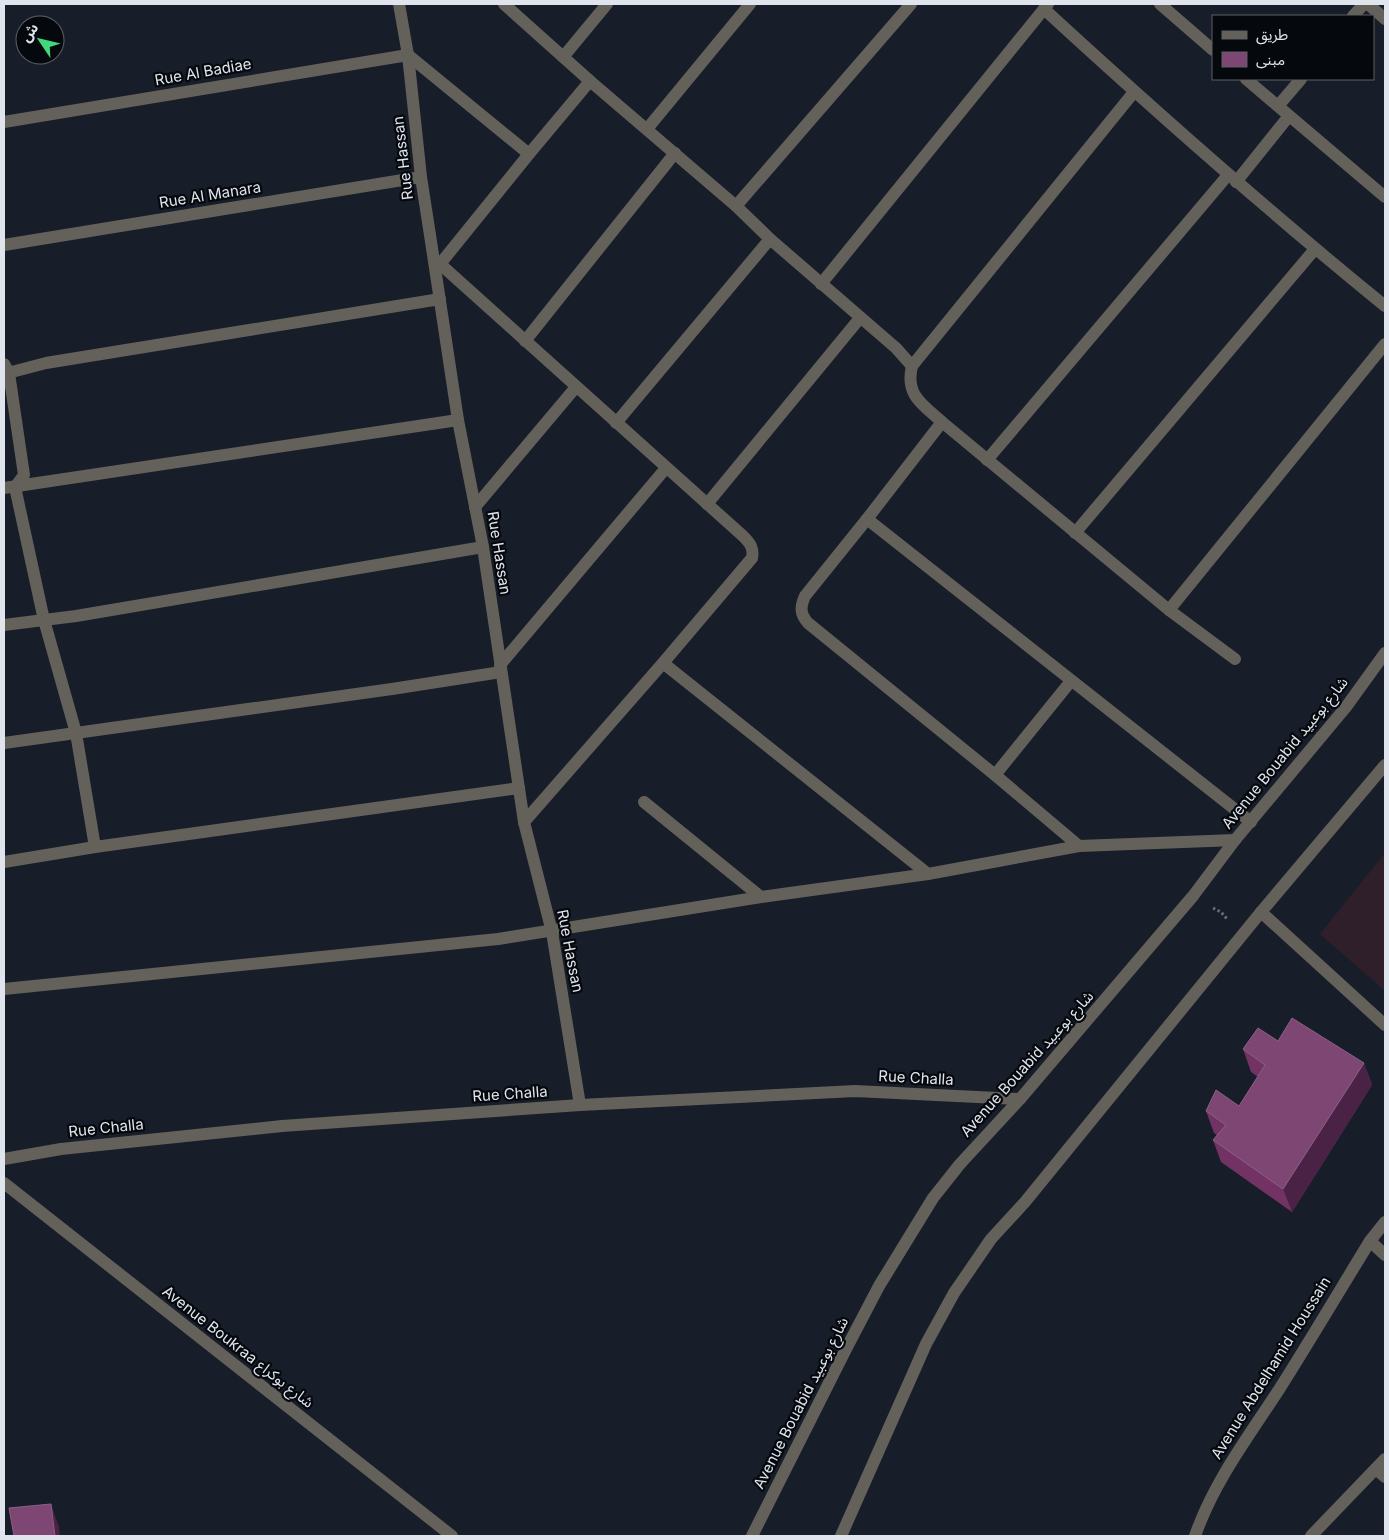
<svg xmlns="http://www.w3.org/2000/svg" width="1389" height="1540" viewBox="0 0 1389 1540" font-family="Inter,'Noto Sans Arabic',sans-serif">
  <style>
    .education { fill: #2e1f2a }
    .lines { fill: none; stroke-linecap: round; stroke-linejoin: round }
    .path { stroke: #686e78; stroke-width: 3; stroke-dasharray: 2.5 2.5; stroke-linecap: butt }
    .minor { stroke: #63615a; stroke-width: 12 }
    .wall { fill: #723264 }
    .shaded-wall { fill: #492246 }
    .building { fill: #7e4673; stroke: #8d5f86 }
    .labels { text-anchor: middle; stroke-width: 4.5; stroke-linejoin: round; paint-order: stroke }
    .street-label { font-size: 15px; fill: #e0e5ed; stroke: #05080d }
  </style>
  <rect width="100%" height="100%" fill="#171e29"/>
  <path class="education" d="M1385,853V991L1320,934Z"/>
  <g class="lines">
    <path class="path" d="M1213,908L1221,912L1227,919"/>
    <g class="minor">
      <path d="M399,4L408,55L421,177L430,235L458,420L483,547L524,822L552,932L580,1105"/>
      <path d="M504,4L590,81L736,206L770,239L896,348L912,366C905,395 922,404 942,422L1169,610L1235,659"/>
      <path d="M1160,4L1213,50"/>
      <path d="M1368,4L1385,19"/>
      <path d="M1044,9C1155,111 1268,211 1385,306"/>
      <path d="M1353,16L1364,4"/>
      <path d="M564,56L607,4"/>
      <path d="M1246,79L1385,197"/>
      <path d="M1278,106L1301,79"/>
      <path d="M4,122L408,55L529,154"/>
      <path d="M647,129L750,4"/>
      <path d="M1236,182L1289,116"/>
      <path d="M736,206L911,4"/>
      <path d="M4,245L421,177"/>
      <path d="M439,263L743,536C750,543 754,548 752,558L663,663L524,822"/>
      <path d="M436,269L529,154L590,81"/>
      <path d="M821,284L1048,4"/>
      <path d="M525,341L675,153"/>
      <path d="M4,364L9,373L24,475L15,487L44,620L76,733L95,847"/>
      <path d="M912,366L1134,92"/>
      <path d="M4,374L46,363L440,299"/>
      <path d="M942,422L867,519L805,596C800,607 800,614 808,623L995,775L1079,846"/>
      <path d="M616,423L770,239"/>
      <path d="M987,460L1228,175"/>
      <path d="M4,488L458,420"/>
      <path d="M707,504L860,318"/>
      <path d="M475,507L576,387"/>
      <path d="M867,519L1251,822"/>
      <path d="M1075,533L1315,249"/>
      <path d="M1169,610L1385,344"/>
      <path d="M4,625L76,616L483,547"/>
      <path d="M663,663L928,874"/>
      <path d="M500,665L666,468"/>
      <path d="M4,743L392,689L501,672"/>
      <path d="M995,775L1071,681"/>
      <path d="M644,802L761,897"/>
      <path d="M4,862L95,847L519,788"/>
      <path d="M1261,912L1385,1025"/>
      <path d="M4,989L498,939L761,897L928,874L1079,846L1235,840"/>
      <path d="M4,1159L61,1149L282,1126L580,1105L855,1091L1020,1099"/>
      <path d="M4,1183L452,1536"/>
      <path d="M1370,1241L1385,1255"/>
      <path d="M1376,1469L1385,1477"/>
      <path d="M752,1536L845,1351L879,1286L933,1198L960,1164L1020,1099L1193,896L1235,840L1346,707L1385,653"/>
      <path d="M841,1536L926,1344L954,1293L991,1239L1025,1202L1261,912L1385,765"/>
      <path d="M1195,1536C1214,1481 1249,1436 1280,1388C1311,1339 1340,1290 1370,1241L1385,1222"/>
      <path d="M1311,1536L1385,1459"/>
    </g>
  </g>
  <path class="wall" d="M1278,1041L1364,1063L1372,1085L1292,1212L1221,1162L1213,1140L1217,1135L1214,1133L1206,1111L1239,1106L1258,1077L1251,1072L1243,1049Z"/>
  <g class="shaded-wall">
    <path d="M1364,1063L1372,1085L1292,1212L1283,1189Z"/>
    <path d="M51,1504L59,1527L60,1536H55Z"/>
  </g>
  <g class="building">
    <path d="M1292,1018L1364,1063L1283,1189L1213,1140L1226,1125L1206,1111L1216,1090L1239,1106L1265,1065L1243,1049L1258,1028L1278,1041Z"/>
    <path d="M51,1504L55,1536H14L9,1508Z"/>
  </g>
  <g class="labels">
    <g class="street-label">
      <text transform="translate(203 72) rotate(-10)" y="5">Rue Al Badiae</text>
      <text transform="translate(403 158) rotate(-97)" y="5">Rue Hassan</text>
      <text transform="translate(210 195) rotate(-9)" y="5">Rue Al Manara</text>
      <text transform="translate(499 553) rotate(81)" y="5">Rue Hassan</text>
      <text transform="translate(1285 753) rotate(-51)" y="5">Avenue Bouabid شارع بوعبيد</text>
      <text transform="translate(570 951) rotate(79)" y="5">Rue Hassan</text>
      <text transform="translate(1027 1064) rotate(-48)" y="5">Avenue Bouabid شارع بوعبيد</text>
      <text transform="translate(916 1078) rotate(3)" y="5">Rue Challa</text>
      <text transform="translate(510 1094) rotate(-4)" y="5">Rue Challa</text>
      <text transform="translate(106 1128) rotate(-6)" y="5">Rue Challa</text>
      <text transform="translate(238 1347) rotate(38)" y="5">Avenue Boukraa شارع بوكراع</text>
      <text transform="translate(1271 1368) rotate(-58)" y="5">Avenue Abdelhamid Houssain</text>
      <text transform="translate(801 1403) rotate(-63)" y="5">Avenue Bouabid شارع بوعبيد</text>
    </g>
  </g>
  <rect width="1389" height="1540" fill="none" stroke="#e0e5ed" stroke-width="10"/>
  <rect x="1212" y="15" width="162" height="65" fill="#05080d" stroke="#5d6067"/>
  <rect x="1222" y="31" width="25" height="8" fill="#63615a" stroke="#5d6067"/>
  <text x="1256" y="40" font-size="15" fill="#e0e5ed">طريق</text>
  <rect x="1222" y="52" width="25" height="15" fill="#7e4673" stroke="#5d6067"/>
  <text x="1256" y="65" font-size="15" fill="#e0e5ed">مبنى</text>
  <g transform="translate(40 40) rotate(305)"><circle r="24" fill="#05080d" stroke="#5d6067"/>
  <path d="M0-4L9 19L0 12L-9 19Z" fill="#42d77c"/>
  <text y="-8" font-size="14" font-weight="bold" text-anchor="middle" fill="#e0e5ed">ش</text>
  </g>
</svg>
